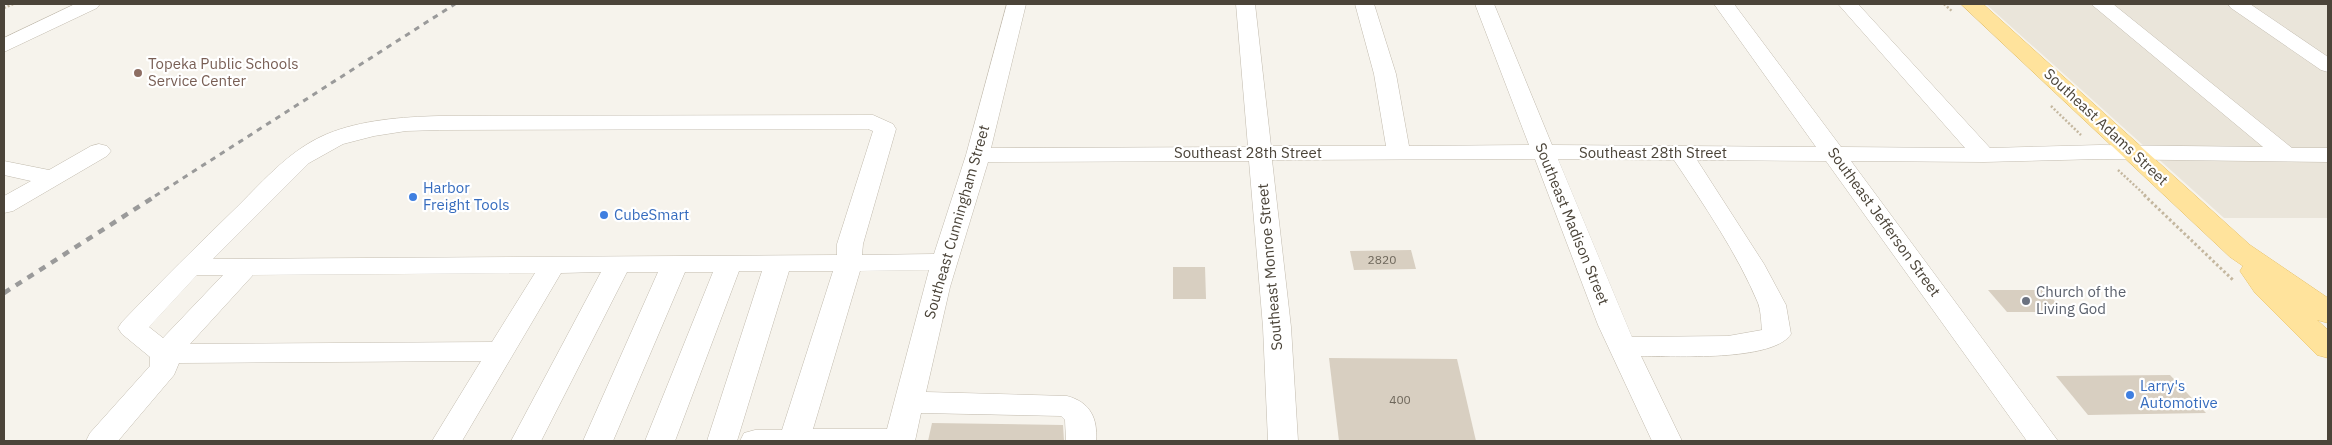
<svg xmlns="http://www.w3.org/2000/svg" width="2332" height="445" viewBox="0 0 2332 445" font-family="'IBM Plex Sans',sans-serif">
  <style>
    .residential { fill: #eae5da }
    .building { fill: #d8cfc1 }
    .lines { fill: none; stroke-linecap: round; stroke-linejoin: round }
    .minor-casing { stroke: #c2bbae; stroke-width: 1 }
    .major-casing { stroke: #e6c16a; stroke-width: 1 }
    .path-far1 { stroke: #c4b79f; stroke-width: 2.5; stroke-dasharray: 2 2; stroke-linecap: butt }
    .path { stroke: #c4b79f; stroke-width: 3; stroke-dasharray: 2.5 2.5; stroke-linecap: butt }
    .minor { fill: #fff; fill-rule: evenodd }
    .major { fill: #ffe39c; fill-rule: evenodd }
    .rail-far1 { stroke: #9a9a9a; stroke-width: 3; stroke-dasharray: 5.5 5.5; stroke-linecap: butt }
    .rail { stroke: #9a9a9a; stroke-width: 4.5; stroke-dasharray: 7 7; stroke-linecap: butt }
    .education-dot { fill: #8d6e63; stroke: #fff; stroke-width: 2 }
    .shop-dot { fill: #3f7fe0; stroke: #fff; stroke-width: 2 }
    .worship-dot { fill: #6b7280; stroke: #fff; stroke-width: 2 }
    .labels { text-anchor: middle; stroke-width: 4.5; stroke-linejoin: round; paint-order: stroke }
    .number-label { font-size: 12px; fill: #6e675b }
    .education-label { font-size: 15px; fill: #785e54; stroke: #fff; text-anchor: start }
    .street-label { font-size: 15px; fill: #4b4439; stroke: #fff }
    .shop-label { font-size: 15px; fill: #366cbe; stroke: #fff; text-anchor: start }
    .worship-label { font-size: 15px; fill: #5b616d; stroke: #fff; text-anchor: start }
  </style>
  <rect width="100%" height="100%" fill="#f6f3ec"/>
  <path class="residential" d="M1986,4H2328V218H2224Z"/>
  <g class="building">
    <path d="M1411,250L1416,269L1354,270L1350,251Z"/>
    <path d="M1173,267H1205L1206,299H1173Z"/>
    <path d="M1988,290H2045L2064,312H2007Z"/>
    <path d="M1329,358L1457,359L1476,441H1339Z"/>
    <path d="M2170,375L2206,413L2088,415L2056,376Z"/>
    <path d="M932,423L1063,425L1064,441H928Z"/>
  </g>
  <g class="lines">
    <defs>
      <g id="minor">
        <path d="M75,4H100L97,8L4,52V38Z"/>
        <path d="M1007,4H1026L991,148L1248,147L1236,4H1255L1271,146H1386L1374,74L1355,4H1374L1396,74L1409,146L1529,145L1475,4H1494L1552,145L1816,147L1714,4H1734L1841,147L1965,148L1838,4H1858L1990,148L2100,145L2263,147L2091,4H2113L2292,148H2328V162L2100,159L1984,162L1851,161L2058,441H2027L1826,161L1697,160L1764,264L1786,305L1791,334C1773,362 1673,356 1641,356L1682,441H1652L1598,325L1535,159L1272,160L1291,327L1298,441H1268L1263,327L1249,161L988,162L950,287L926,392L1067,396C1090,402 1098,418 1096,441H1066L1065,420L1061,416L921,413L915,441H740L744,433L755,430H782L833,271H789L737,441H707L762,271H739L675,441H645L713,272H685L613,441H583L658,272H627L541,441H511L601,272L561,273L462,441H432L481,361L179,363L174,375L118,441H86L90,433L150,366V357L122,334L118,328L122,322C160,282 199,244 238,206C265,179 291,149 327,134C361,120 402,117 439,116L873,115L893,124L896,129L863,244L862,255L934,254L966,155ZM868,129L873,131L837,244V255L213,259L309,163L343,144L374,136L406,131L439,130ZM1558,159L1674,160C1704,205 1737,253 1758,303C1761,311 1761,321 1762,330L1728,336L1632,337ZM929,270L887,429H813L860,271ZM535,273L492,342L190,344L253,275ZM197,275H223L163,338L149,327Z"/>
        <path d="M2228,4H2250L2328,57V72L2321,70L2231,8Z"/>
        <path d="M99,144L107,146L111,151L107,156L13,211L4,213V196L31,181L4,175V161L49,170L91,146Z"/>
      </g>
      <path id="major" d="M1961,4H1983L2250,245L2328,298V323L2317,320L2328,330V358L2317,355L2255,293L2240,271L2243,266L2230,257Z"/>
    </defs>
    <use href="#minor" class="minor-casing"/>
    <use href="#major" class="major-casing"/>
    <g class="path-far1">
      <path d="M1944,4L1953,12"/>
      <path d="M4,8L13,4"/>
      <path d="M2051,106L2081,135"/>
      <path d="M2118,170L2146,196"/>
    </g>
    <path class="path" d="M2144,195L2233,280"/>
    <use href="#minor" class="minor"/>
    <use href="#major" class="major"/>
    <path class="rail-far1" d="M155,196L455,4"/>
    <path class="rail" d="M4,293L157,195"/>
  </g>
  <circle class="education-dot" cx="138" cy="73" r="5"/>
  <g class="shop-dot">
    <circle cx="413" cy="197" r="5"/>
    <circle cx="604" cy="215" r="5"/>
    <circle cx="2130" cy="395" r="5"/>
  </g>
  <circle class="worship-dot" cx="2026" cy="301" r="5"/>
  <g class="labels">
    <g class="number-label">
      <text x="1382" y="264">2820</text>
      <text x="1400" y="404">400</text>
    </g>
    <g class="education-label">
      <text x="148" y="69">Topeka Public Schools<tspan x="148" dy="17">Service Center</tspan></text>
    </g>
    <g class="street-label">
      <text transform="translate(2106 127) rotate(43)" y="5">Southeast Adams Street</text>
      <text x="1248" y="158">Southeast 28th Street</text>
      <text x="1653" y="158">Southeast 28th Street</text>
      <text transform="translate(957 222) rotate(-74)" y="5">Southeast Cunningham Street</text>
      <text transform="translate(1884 222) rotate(54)" y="5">Southeast Jefferson Street</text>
      <text transform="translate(1572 224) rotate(68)" y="5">Southeast Madison Street</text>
      <text transform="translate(1270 267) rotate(-95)" y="5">Southeast Monroe Street</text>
    </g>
    <g class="shop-label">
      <text x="423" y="193">Harbor<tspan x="423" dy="17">Freight Tools</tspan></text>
      <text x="614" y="220">CubeSmart</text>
      <text x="2140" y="391">Larry's<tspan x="2140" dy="17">Automotive</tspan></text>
    </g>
    <g class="worship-label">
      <text x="2036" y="297">Church of the<tspan x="2036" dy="17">Living God</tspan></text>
    </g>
  </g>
  <rect width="2332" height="445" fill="none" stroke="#4b4439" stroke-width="10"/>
</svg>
